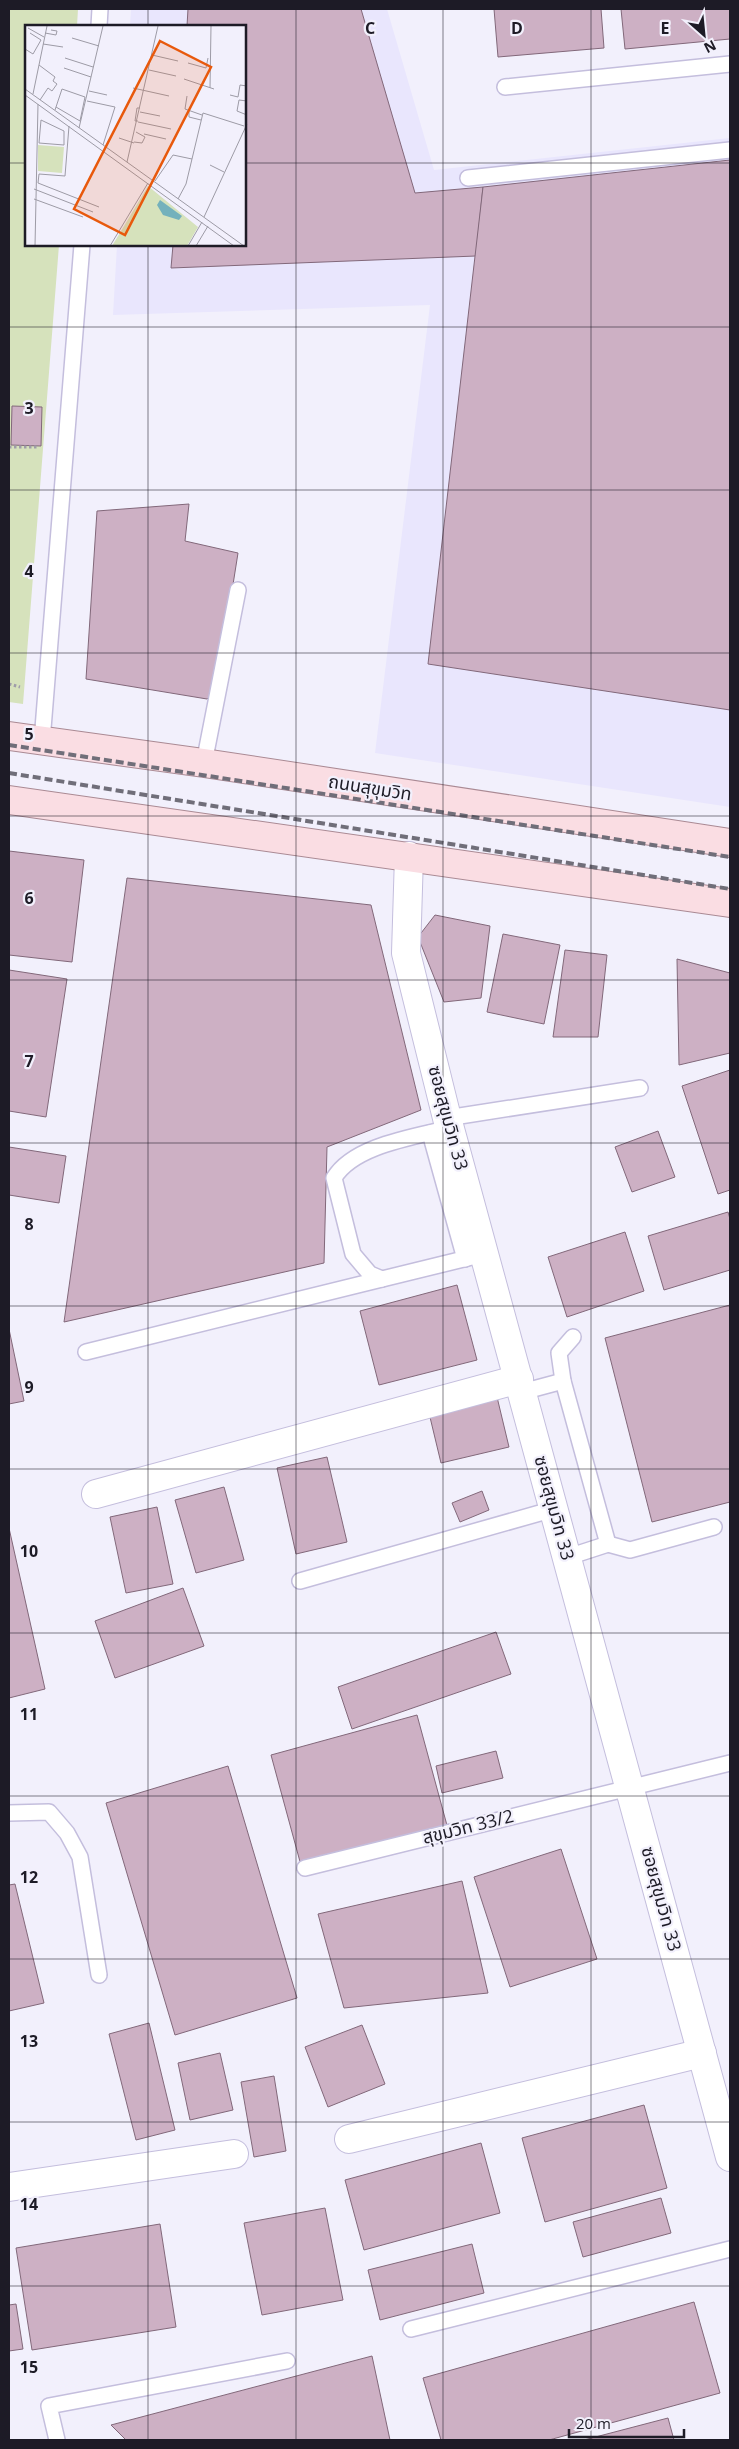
<svg xmlns="http://www.w3.org/2000/svg" width="739" height="2449" viewBox="0 0 739 2449" font-family="'Open Sans','Noto Sans Thai',sans-serif">
  <style>
    .built { fill: #e9e6fd }
    .green { fill: #d6e2bc }
    .building { fill: #cdb0c4; stroke: #82687a }
    .lines { fill: none; stroke-linecap: round; stroke-linejoin: round }
    .service-casing { stroke: #c4bedd; stroke-width: 18 }
    .minor-casing { stroke: #c4bedd; stroke-width: 30 }
    .primary-casing { stroke: #aa8a94; stroke-width: 30 }
    .path { stroke: #9f9da9; stroke-width: 3; stroke-dasharray: 2.5 2.5; stroke-linecap: butt }
    .service { stroke: #fff; stroke-width: 15 }
    .minor { stroke: #fff; stroke-width: 28 }
    .primary { stroke: #fadde3; stroke-width: 28 }
    .rail { stroke: #706e79; stroke-width: 4; stroke-dasharray: 8 4; stroke-linecap: butt }
    .grid { fill: none; stroke: #1d1b26; stroke-width: 1; stroke-opacity: 0.55 }
    .labels { text-anchor: middle; stroke-width: 4.5; stroke-linejoin: round; paint-order: stroke }
    .street-label { font-size: 18px; fill: #1d1b26; stroke: #f2f0fc }
    .inset-road { fill: none; stroke: #9d9ba6; stroke-width: 1 }
    .view { fill: #e8590c; fill-opacity: 0.15; stroke: #e8590c; stroke-width: 2.5 }
    .inset-edge { fill: none; stroke: #1d1b26; stroke-width: 2.5 }
    .grid-label { font-size: 16px; text-anchor: middle; font-weight: bold; fill: #1d1b26; stroke: #f2f0fc; stroke-width: 4.5; stroke-linejoin: round; paint-order: stroke }
  </style>
  <rect width="100%" height="100%" fill="#f2f0fc"/>
  <path class="built" d="M131,9H387L434,170L730,138V807L375,753L430,305L113,315L117,245H245V26H130Z"/>
  <path class="green" d="M9,9H78L77,26H26V245H59L23,704L9,702Z"/>
  <g class="building">
    <path d="M188,9H361L415,193L483,187L476,256L171,268L173,245H245V26H187Z"/>
    <path d="M494,9H601L604,48L498,57Z"/>
    <path d="M621,9H730V39L625,49Z"/>
    <path d="M730,160V710L428,664L483,187Z"/>
    <path d="M12,406L42,407L41,446L11,445Z"/>
    <path d="M189,504L185,541L238,553L216,692L207,699L86,679L97,511Z"/>
    <path d="M9,851L84,860L72,962L9,955Z"/>
    <path d="M127,878L371,905L421,1110L327,1147L324,1263L64,1322Z"/>
    <path d="M435,915L490,926L481,998L444,1002L418,937Z"/>
    <path d="M503,934L560,945L544,1024L487,1012Z"/>
    <path d="M565,950L607,955L598,1037H553Z"/>
    <path d="M677,959L730,973V1053L679,1065Z"/>
    <path d="M9,970L67,979L46,1117L9,1111Z"/>
    <path d="M730,1070V1190L718,1194L682,1086Z"/>
    <path d="M658,1131L675,1177L632,1192L615,1147Z"/>
    <path d="M9,1147L66,1156L59,1203L9,1195Z"/>
    <path d="M728,1212L730,1219V1270L664,1290L648,1236Z"/>
    <path d="M625,1232L644,1291L567,1317L548,1257Z"/>
    <path d="M457,1285L477,1360L379,1385L360,1311Z"/>
    <path d="M730,1305V1502L652,1522L605,1338Z"/>
    <path d="M9,1329L24,1401L9,1404Z"/>
    <path d="M497,1397L509,1447L441,1463L429,1413Z"/>
    <path d="M327,1457L347,1542L296,1554L277,1468Z"/>
    <path d="M224,1487L244,1560L196,1573L175,1500Z"/>
    <path d="M482,1491L489,1510L460,1522L452,1503Z"/>
    <path d="M157,1507L173,1584L126,1593L110,1517Z"/>
    <path d="M9,1528L45,1689L9,1698Z"/>
    <path d="M183,1588L204,1646L115,1678L95,1621Z"/>
    <path d="M496,1632L511,1674L352,1729L338,1687Z"/>
    <path d="M417,1715L448,1829L302,1869L271,1755Z"/>
    <path d="M496,1751L503,1778L442,1793L436,1766Z"/>
    <path d="M228,1766L297,1998L175,2035L106,1803Z"/>
    <path d="M561,1849L597,1959L510,1987L474,1877Z"/>
    <path d="M462,1881L488,1993L344,2008L318,1914Z"/>
    <path d="M15,1884L44,2003L9,2011V1885Z"/>
    <path d="M149,2023L175,2130L136,2140L109,2034Z"/>
    <path d="M362,2025L385,2084L328,2107L305,2047Z"/>
    <path d="M220,2053L233,2110L190,2120L178,2063Z"/>
    <path d="M274,2076L286,2151L254,2157L241,2082Z"/>
    <path d="M644,2105L667,2188L545,2222L522,2138Z"/>
    <path d="M481,2143L500,2213L364,2250L345,2180Z"/>
    <path d="M661,2198L671,2233L583,2257L573,2222Z"/>
    <path d="M325,2208L343,2300L262,2315L244,2223Z"/>
    <path d="M160,2224L176,2327L32,2350L16,2248Z"/>
    <path d="M472,2244L484,2293L380,2320L368,2270Z"/>
    <path d="M694,2302L720,2393L549,2440H441L423,2378Z"/>
    <path d="M16,2304L23,2349L9,2351V2305Z"/>
    <path d="M372,2356L390,2440H126L111,2425Z"/>
    <path d="M668,2418L674,2440H584Z"/>
  </g>
  <g class="lines">
    <defs>
      <g id="service">
        <path d="M99,26L100,9"/>
        <path d="M505,87L730,64"/>
        <path d="M468,178L730,150"/>
        <path d="M42,741L82,245"/>
        <path d="M204,763L238,590"/>
        <path d="M447,1118L640,1088"/>
        <path d="M450,1128C415,1137 354,1145 334,1178L353,1254L370,1274L382,1279L484,1254"/>
        <path d="M430,1133L465,1259"/>
        <path d="M86,1352L382,1279"/>
        <path d="M563,1381L559,1353L573,1337"/>
        <path d="M522,1392L563,1381L608,1544L568,1557"/>
        <path d="M608,1544L630,1550L714,1527"/>
        <path d="M300,1581L554,1509"/>
        <path d="M9,1813L49,1812L67,1833L80,1857L99,1975"/>
        <path d="M305,1868L730,1763"/>
        <path d="M411,2329L730,2249"/>
        <path d="M57,2440L49,2406L287,2361"/>
      </g>
      <g id="minor">
        <path d="M409,856L406,953L447,1118L730,2157"/>
        <path d="M96,1494L519,1379"/>
        <path d="M349,2139L702,2053"/>
        <path d="M9,2187L234,2154"/>
      </g>
      <g id="primary">
        <path d="M9,736L204,763L730,843"/>
        <path d="M9,800L730,903"/>
      </g>
    </defs>
    <use href="#service" class="service-casing"/>
    <use href="#minor" class="minor-casing"/>
    <use href="#primary" class="primary-casing"/>
    <g class="path">
      <path d="M9,447H38"/>
      <path d="M9,684L20,687"/>
    </g>
    <use href="#service" class="service"/>
    <use href="#minor" class="minor"/>
    <use href="#primary" class="primary"/>
    <g class="rail">
      <path d="M9,745L730,857"/>
      <path d="M9,773L730,889"/>
    </g>
  </g>
  <path class="grid" d="M148,9V26M296,9V2440M443,9V2440M591,9V2440M9,163H26M245,163H730M148,245V2440M9,327H730M9,490H730M9,653H730M9,816H730M9,980H730M9,1143H730M9,1306H730M9,1469H730M9,1633H730M9,1796H730M9,1959H730M9,2122H730M9,2286H730"/>
  <g class="labels">
    <g class="street-label">
      <text transform="translate(370 788) rotate(9)" y="6">ถนนสุขุมวิท</text>
      <text transform="translate(448 1118) rotate(75)" y="6">ซอยสุขุมวิท 33</text>
      <text transform="translate(554 1508) rotate(75)" y="6">ซอยสุขุมวิท 33</text>
      <text transform="translate(468 1827) rotate(-14)" y="6">สุขุมวิท 33/2</text>
      <text transform="translate(661 1899) rotate(75)" y="6">ซอยสุขุมวิท 33</text>
    </g>
  </g>
  <g transform="translate(25 25)">
    <rect width="221" height="221" fill="#f2f0fc"/>
    <path d="M13,120L39,122L37,148L13,146ZM123,161L173,202L162,221H87Z" fill="#d6e2bc"/>
    <path d="M135,175L157,191L154,195L138,190L132,180Z" fill="#74b1bc"/>
    <path class="inset-road" d="M3,3L19,12M20,8L31,10L32,6L26,5M47,13L74,21M18,19L38,22M0,24L8,29L16,15L5,8M127,30L153,36M40,33L68,42M163,38L181,43L183,33M14,40L30,52L28,56L32,59L27,66L23,63L15,75M39,43L66,52M124,45L151,51M159,54L189,64M108,63L144,71M185,63L186,1M0,64L219,221M64,66L82,70M8,69L22,1M0,70L209,221M205,70L213,72L215,60L222,61M162,71L160,84L177,90M62,76L90,82L78,120M222,76L214,75L212,86L222,90M30,85L37,64L60,72L55,96L31,82M164,86V92L176,95M115,87L135,91M16,95L39,106V120L14,118ZM113,96H110L112,83H115M113,97L146,104M44,101L40,151L14,149L13,158L74,182M54,103L78,1M119,109L141,114M94,113L109,118M109,117L117,118L120,112L111,107M102,137L133,1M185,140L199,147M130,156L148,130L167,134M9,164L68,187M9,174L58,192M153,174L161,159L178,88L219,101M179,192L222,99M10,221L13,79M85,221L123,158M163,221L177,197M171,221L183,201"/>
    <path class="view" d="M135,16L186,42L100,210L49,184Z"/>
    <rect width="221" height="221" class="inset-edge"/>
  </g>
  <g class="grid-label">
    <text x="370" y="34">C</text>
    <text x="517" y="34">D</text>
    <text x="665" y="34">E</text>
    <text x="29" y="414">3</text>
    <text x="29" y="577">4</text>
    <text x="29" y="740">5</text>
    <text x="29" y="904">6</text>
    <text x="29" y="1067">7</text>
    <text x="29" y="1230">8</text>
    <text x="29" y="1393">9</text>
    <text x="29" y="1557">10</text>
    <text x="29" y="1720">11</text>
    <text x="29" y="1883">12</text>
    <text x="29" y="2047">13</text>
    <text x="29" y="2210">14</text>
    <text x="29" y="2373">15</text>
  </g>
  <rect width="739" height="2449" fill="none" stroke="#1d1b26" stroke-width="20"/>
  <g transform="translate(704 35) rotate(153)" stroke="#f2f0fc" stroke-width="4" paint-order="stroke">
  <path d="M0-4L9 19L0 12L-9 19Z" fill="#1d1b26"/>
  <text y="-8" font-size="14" font-weight="bold" text-anchor="middle" fill="#1d1b26">N</text>
  </g>
  <path d="M569 2429v8h115v-8" fill="none" stroke="#1d1b26" stroke-width="2.5"/>
  <text x="576" y="2429" font-size="15" fill="#1d1b26" stroke="#f2f0fc" stroke-width="4" paint-order="stroke">20 m</text>
</svg>
